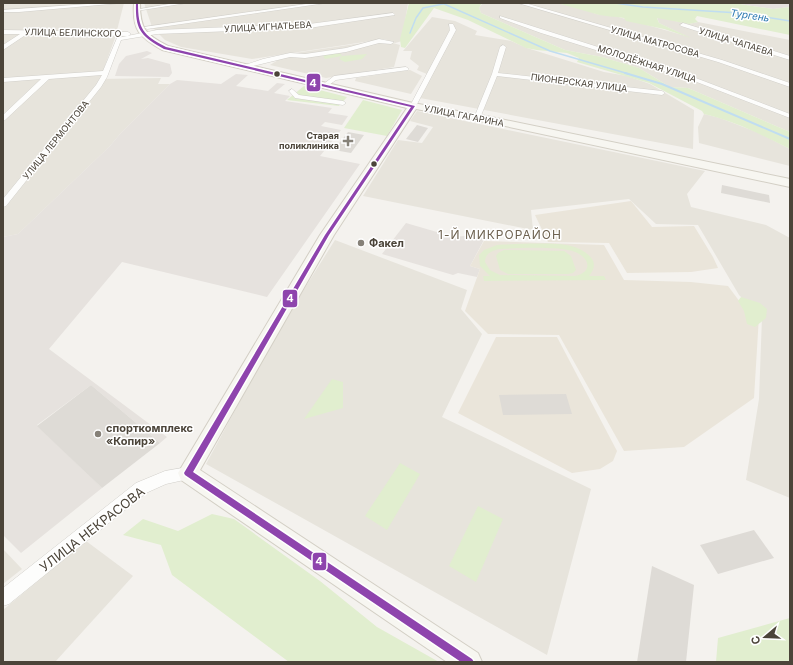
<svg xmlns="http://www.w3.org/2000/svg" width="793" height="665" viewBox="0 0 793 665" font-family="Inter,sans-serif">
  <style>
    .residential { fill: #e7e4dc }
    .industrial { fill: #e6e2de }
    .education { fill: #eae5da }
    .green { fill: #e1eecf; fill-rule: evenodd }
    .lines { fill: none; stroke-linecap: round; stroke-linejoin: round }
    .stream-far1 { stroke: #c0ddf1; stroke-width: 1.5 }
    .stream { stroke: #c0ddf1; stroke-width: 2 }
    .building { fill: #dedbd6 }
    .street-casing { stroke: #d2d0cb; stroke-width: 1 }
    .secondary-casing { stroke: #d3cfc5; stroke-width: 2 }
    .street { fill: #fdfdfc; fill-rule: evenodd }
    .secondary { fill: #f7f6f1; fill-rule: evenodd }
    .bus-1-casing { stroke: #fff; stroke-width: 3 }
    .bus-1 { fill: #8e44ad; fill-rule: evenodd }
    .bus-dot { fill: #4b4439; stroke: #fff; stroke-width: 1.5 }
    .poi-dot { fill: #868178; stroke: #fff; stroke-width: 1.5 }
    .labels { text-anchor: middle; stroke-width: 3; stroke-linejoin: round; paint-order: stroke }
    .far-street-label { font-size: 9px; fill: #4b4439; stroke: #fff }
    .far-poi-label { font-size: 9px; font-weight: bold; fill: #4b4439; stroke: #fff; text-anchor: end }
    .far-water-label { font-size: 10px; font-style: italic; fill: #2e7ab2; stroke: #fff }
    .poi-label { font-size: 11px; font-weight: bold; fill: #4b4439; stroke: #fff; text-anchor: start }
    .neighbourhood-label { font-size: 12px; letter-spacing: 1px; fill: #6e6250; stroke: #fff }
    .near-street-label { font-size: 13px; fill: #4b4439; stroke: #fff }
    .line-badge { stroke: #fff; stroke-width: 1.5 }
    .badge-label { font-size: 11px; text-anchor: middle; font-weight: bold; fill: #fff }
  </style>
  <rect width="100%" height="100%" fill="#f4f2ee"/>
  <g class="residential">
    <path d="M3,3H124L115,38L100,79L161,78L158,84H170L120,134L110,146L18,234L3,237Z"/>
    <path d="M144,3L238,4L408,3L402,41L395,43L384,39L252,59L181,47L165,40L152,27Z"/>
    <path d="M481,3H557L587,10L596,14L615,16L686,36L659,23L657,17L689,24L698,22L790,40V132L688,88L670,87L639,68L602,57L565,50L481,13L479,8L482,4Z"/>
    <path d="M432,17L455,21L477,31L475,35L511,41L527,48L604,72L627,76L650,84L694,110L693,149L420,98L432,76L417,70L419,66L410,59L412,51H403Z"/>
    <path d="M382,40L400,45L394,67L326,78L270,65L288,54Z"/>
    <path d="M410,70L422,76L411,94L355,81L356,78Z"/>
    <path d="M417,111L705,171L687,194L691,207L766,225L790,238V498L746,480L759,399L762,317L739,295L698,225L656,224L629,199L531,210L533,230L363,196L398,140L422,143L433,127L410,121Z"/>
    <path d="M704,114L720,118L759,133L790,149V166L699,143L698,127Z"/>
    <path d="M335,240L467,290L461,309L482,334L442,417L591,489L547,655L206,464L279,329Z"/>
    <path d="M86,541L133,576L55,662H3V610Z"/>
    <path d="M3,549L22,569L3,584Z"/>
  </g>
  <g class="industrial">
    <path d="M733,3H790V7L773,9Z"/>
    <path d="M147,51L152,53L141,59L148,58L170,64L172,73L169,77L115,76L119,64L126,56Z"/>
    <path d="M236,74L248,75L236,86L268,91L277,83L285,84L274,93L290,96L285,101L332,108L328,113L348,116L342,125L325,122L321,126L341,130L320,156L360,164L267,297L122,262L49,349L167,437L160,443L91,385L37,425L102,488L21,553L3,535V237L18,234L110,146L120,134L170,84L177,80L221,84Z"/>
    <path d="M406,223L454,237L475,235L485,238L470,266L480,269L477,277L458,273L453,275L382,254Z"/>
  </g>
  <g class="education">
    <path d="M631,201L652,227L694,226L713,257L718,268L691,272L627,273L609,243L548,242L535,215Z"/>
    <path d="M484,241L604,245L624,280L691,282L728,286L740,302L759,316L754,398L684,447L624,451L559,335L488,334L465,311L480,269L470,266Z"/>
    <path d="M496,337H557L617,451L613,461L600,469L572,473L458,413Z"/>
  </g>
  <g class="green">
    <path d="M409,3H482L479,8L481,13L565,50L602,57L639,68L670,87L688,88L790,132V149C762,135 735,121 704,114L702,111L649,83L577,62L579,58L567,53L537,50L526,48L468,20L434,8L405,48L401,47L400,39Z"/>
    <path d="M557,3H733L773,9L790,7V35L697,16L695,19L698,22L689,24L657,18L659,23L691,38L664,29L626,21L624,18C615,16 605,17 596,14C583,10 570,7 557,3Z"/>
    <path d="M339,52L342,56L367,54L362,59L345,62L339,59L342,56L325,59L322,54Z"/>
    <path d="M304,86L347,97L339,106L287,100Z"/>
    <path d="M363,100L402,110L387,136L344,128Z"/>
    <path d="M497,245C515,244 555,242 571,246C579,248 587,252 592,259C596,265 593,271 589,276H604L606,280L484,281L483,276H490L480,266L479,255L484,250ZM499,249C515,248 562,246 575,252C590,258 593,272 575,276L500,275L490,270L485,262C485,254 491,251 499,249Z"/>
    <path d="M504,250L564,251L571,256L576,270L573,273L568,274H508L500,270L496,256L498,253Z"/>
    <path d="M741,297L760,303L767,309L766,318L755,327L747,324L744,311L738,301Z"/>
    <path d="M332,379L343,382V408L304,419Z"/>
    <path d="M400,463L420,474L387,530L365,516Z"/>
    <path d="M478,506L503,519L476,582L449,566Z"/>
    <path d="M212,514L234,519L320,581L377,627L439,662H289L172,575L161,545L123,535L143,519L178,531Z"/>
    <path d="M790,618V662H716L718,638Z"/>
  </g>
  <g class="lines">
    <g class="stream-far1">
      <path d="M442,3L550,51L629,74"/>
      <path d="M615,3L643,7L739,13L790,21"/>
      <path d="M410,33L416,18L423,8L443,4"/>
    </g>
    <path class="stream" d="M625,73L662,84L790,139"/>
  </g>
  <g class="building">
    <path d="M417,125L428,128L418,142L406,139Z"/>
    <path d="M348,132L364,135L351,153L334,150Z"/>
    <path d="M722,185L769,195L770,203L721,193Z"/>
    <path d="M91,385L160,443L102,488L37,426Z"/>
    <path d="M566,394L572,414L503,415L499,395Z"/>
    <path d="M754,530L774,558L718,574L700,545Z"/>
    <path d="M652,566L694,585L686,662H637Z"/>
  </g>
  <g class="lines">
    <defs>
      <g id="street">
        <path d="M102,3H122L19,12H3V10Z"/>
        <path d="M175,3H187L136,11L134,10Z"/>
        <path d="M313,3H326L147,29L144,27Z"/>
        <path d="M518,3H525L722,60L790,83V87L718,62Z"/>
        <path d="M393,13L395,15L309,28L157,34L121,40L107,77L101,87L6,206L3,207V199L96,85L102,75L49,79L5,120L3,121V115L41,79L3,82V78L103,71L117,38L157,30L309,24Z"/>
        <path d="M500,16L693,77L790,114V118L689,79L541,33L500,18Z"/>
        <path d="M683,23L790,56V60L681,26L680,25Z"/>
        <path d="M449,24H453L456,30L416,106L411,107L410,106L450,30Z"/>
        <path d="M3,30L128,32L131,34L128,36L27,34L3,50V45L20,34H3Z"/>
        <path d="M379,39L394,42L391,44L379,43L346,52L305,58L290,57L245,68L242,66L263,59L290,53L305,54L346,48Z"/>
        <path d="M503,45L506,47L498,73L662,91L665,93L662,95L497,76L480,118L475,119L474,118L492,74L500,47Z"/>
        <path d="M406,67L409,69L408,70L336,80L326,87L321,86L334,76Z"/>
        <path d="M292,89L299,95L343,101L346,103L343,105L295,98L289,91Z"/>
        <path d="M188,467L193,468L195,473L193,478L166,484L146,493L9,604L3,606V588L136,483L165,471Z"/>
      </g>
      <path id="secondary" d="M134,3H140C140,29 145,34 168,46L413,103L491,117L790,179V187L491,123L416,109L334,235L200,470L478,653L482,662H447L181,480L178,473L320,235L407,108L162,50C139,37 132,30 134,3Z"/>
    </defs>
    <use href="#street" class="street-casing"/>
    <use href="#secondary" class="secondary-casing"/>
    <use href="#street" class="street"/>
    <use href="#secondary" class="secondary"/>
    <defs>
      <path id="bus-1" d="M136,3H138C138,29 143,35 166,47L415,106L329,235L193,472L472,659L474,662H461L185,475L184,473L325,235L411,107L164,49C141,36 135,30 136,3Z"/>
    </defs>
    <use href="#bus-1" class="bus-1-casing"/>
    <use href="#bus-1" class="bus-1"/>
  </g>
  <g class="bus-dot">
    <circle cx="277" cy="74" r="3.5"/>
    <circle cx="374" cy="164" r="3.5"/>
  </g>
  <g class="poi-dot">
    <path d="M346 135h4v4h4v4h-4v4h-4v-4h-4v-4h4z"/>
    <circle cx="361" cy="243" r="4"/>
    <circle cx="98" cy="434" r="4"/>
  </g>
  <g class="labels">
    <g class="far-street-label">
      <text transform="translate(268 27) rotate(-3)" y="3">УЛИЦА ИГНАТЬЕВА</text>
      <text transform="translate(73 33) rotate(1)" y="3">УЛИЦА БЕЛИНСКОГО</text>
      <text transform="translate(655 42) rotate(16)" y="3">УЛИЦА МАТРОСОВА</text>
      <text transform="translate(736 42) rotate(17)" y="3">УЛИЦА ЧАПАЕВА</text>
      <text transform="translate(647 64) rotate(18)" y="3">МОЛОДЁЖНАЯ УЛИЦА</text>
      <text transform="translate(579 83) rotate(7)" y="3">ПИОНЕРСКАЯ УЛИЦА</text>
      <text transform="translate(464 116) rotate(11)" y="3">УЛИЦА ГАГАРИНА</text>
      <text transform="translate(56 140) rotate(-51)" y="3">УЛИЦА ЛЕРМОНТОВА</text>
    </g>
    <g class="far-poi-label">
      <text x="339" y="139">Старая<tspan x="339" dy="10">поликлиника</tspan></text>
    </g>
    <g class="far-water-label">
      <text transform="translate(750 15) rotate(8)" y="4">Тургень</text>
    </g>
    <g class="poi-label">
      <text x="369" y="247">Факел</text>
      <text x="106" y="432">спорткомплекс<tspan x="106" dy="13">«Копир»</tspan></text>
    </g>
    <g class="neighbourhood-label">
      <text x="500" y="239">1-Й МИКРОРАЙОН</text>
    </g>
    <g class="near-street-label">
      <text transform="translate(92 529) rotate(-38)" y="5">УЛИЦА НЕКРАСОВА</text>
    </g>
  </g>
  <g class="line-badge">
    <rect x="306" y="73" width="15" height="19" rx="4" fill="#8e44ad"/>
    <rect x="282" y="289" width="16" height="19" rx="4" fill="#8e44ad"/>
    <rect x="312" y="552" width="15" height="19" rx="4" fill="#8e44ad"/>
  </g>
  <g class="badge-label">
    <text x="313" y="87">4</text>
    <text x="290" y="302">4</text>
    <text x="319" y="565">4</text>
  </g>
  <rect width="793" height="665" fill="none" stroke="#4b4439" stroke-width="8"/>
  <g transform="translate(765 637) rotate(251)" stroke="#ffffff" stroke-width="3" paint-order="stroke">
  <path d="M0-3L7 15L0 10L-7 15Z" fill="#4b4439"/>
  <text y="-6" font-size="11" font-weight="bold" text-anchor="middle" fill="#4b4439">С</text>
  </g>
</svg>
